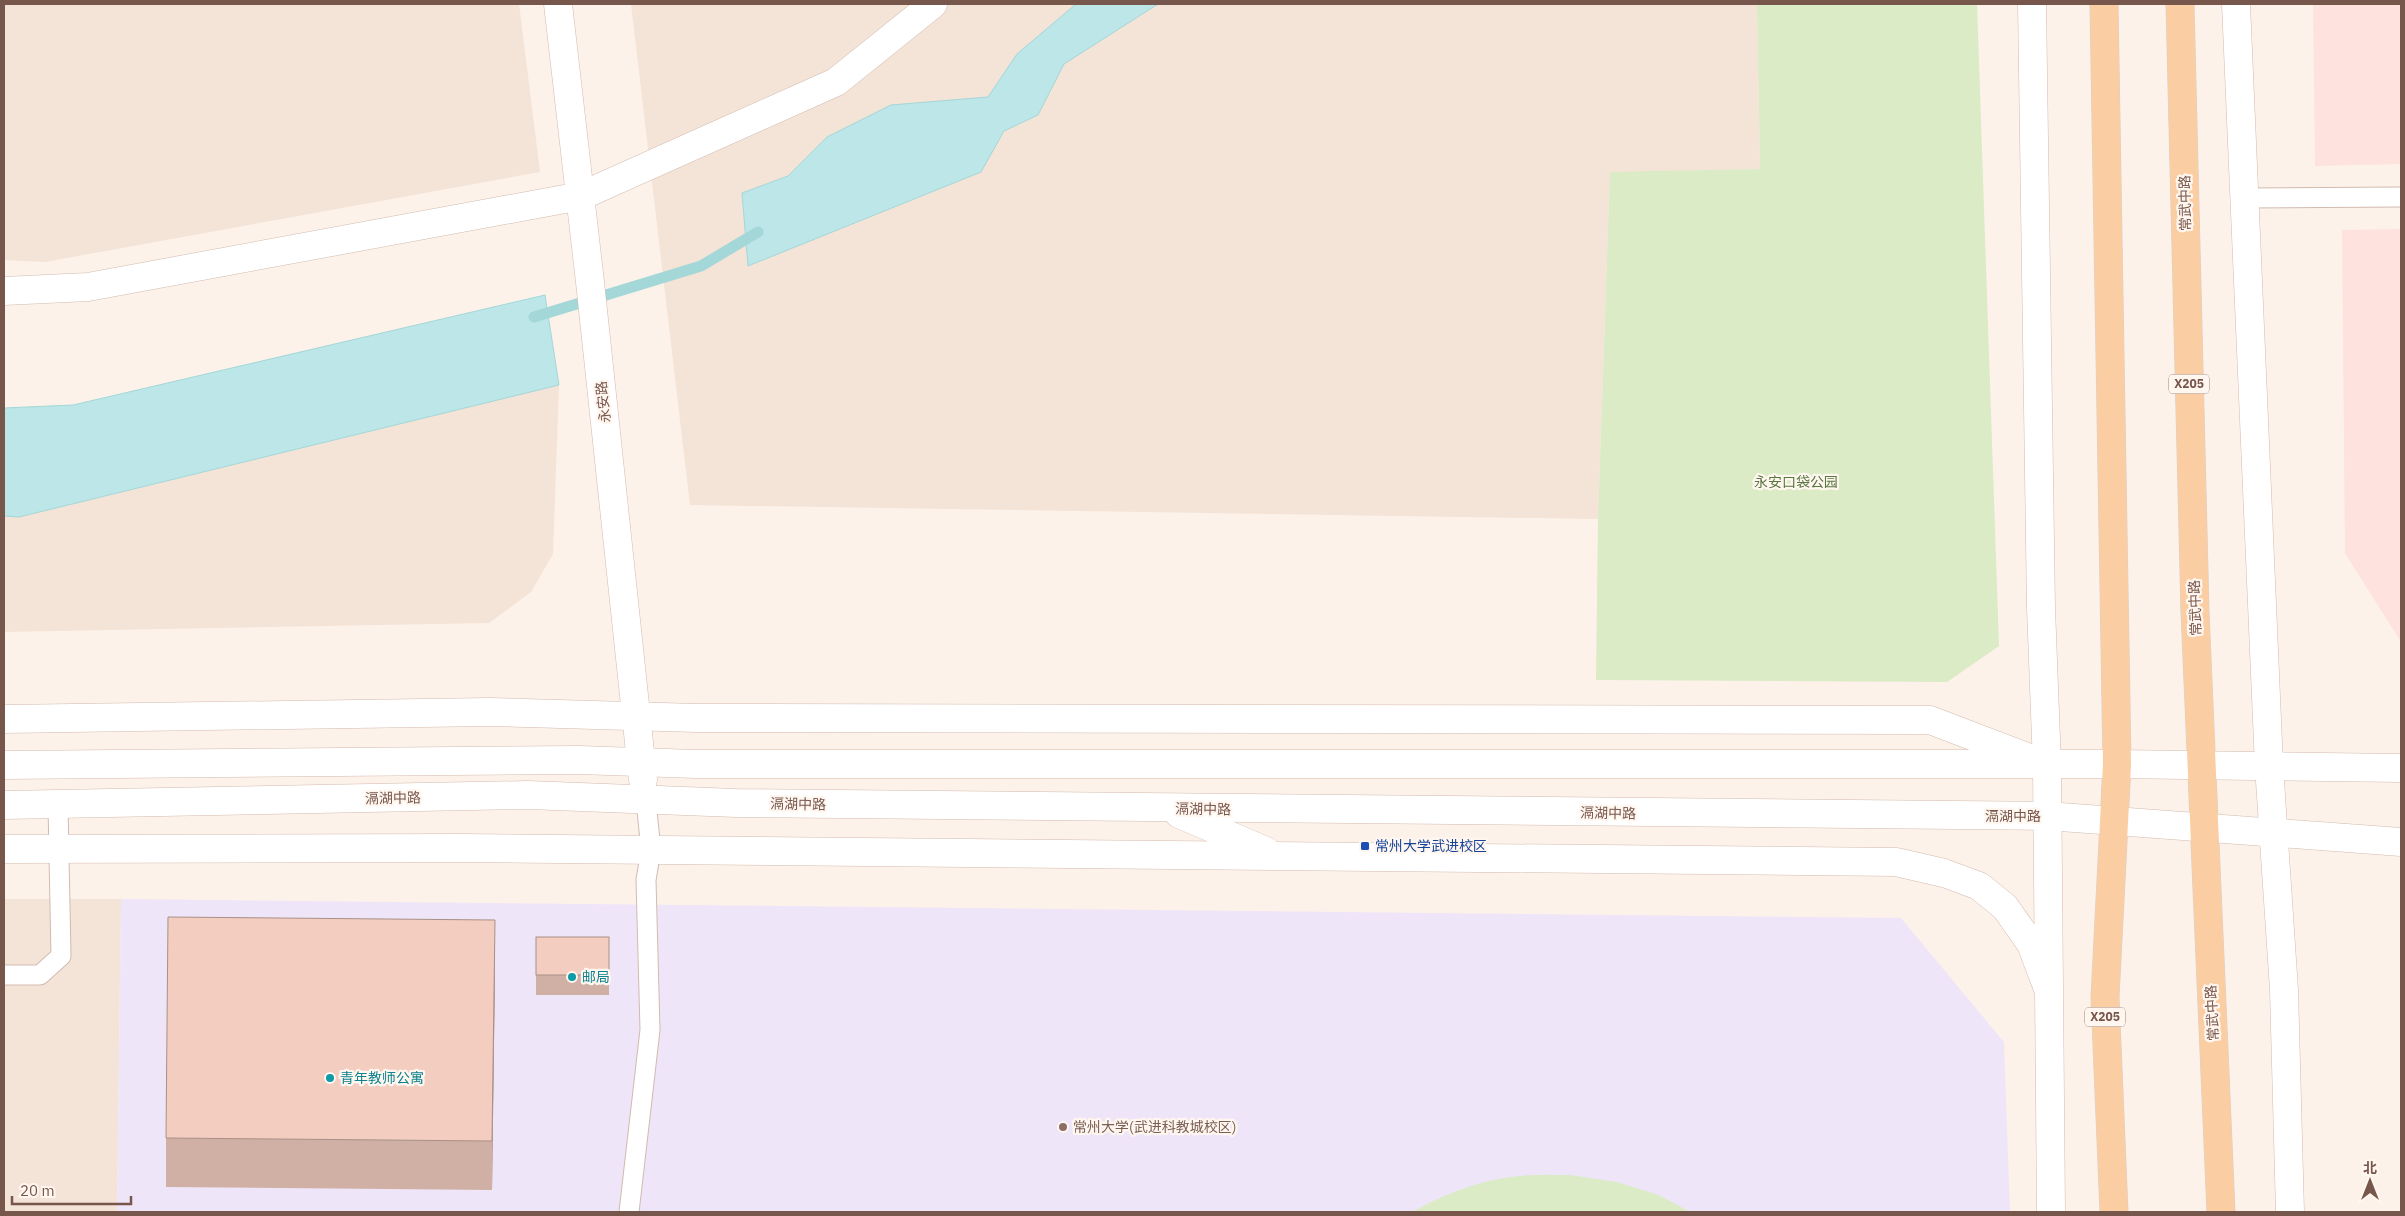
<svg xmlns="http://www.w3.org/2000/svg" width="2405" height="1216" viewBox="0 0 2405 1216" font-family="'IBM Plex Sans','Noto Sans SC',sans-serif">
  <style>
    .residential { fill: #f4e3d7 }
    .commercial { fill: #fde2dd }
    .education { fill: #efe5f9 }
    .green { fill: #daebc6 }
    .water { fill: #bce6e7; stroke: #a3d7d8 }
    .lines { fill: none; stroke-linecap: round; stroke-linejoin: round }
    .stream { stroke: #a3d7d8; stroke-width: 11 }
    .lane-casing { stroke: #d1bbb0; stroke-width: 21 }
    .street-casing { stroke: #d1bbb0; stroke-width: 29 }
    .secondary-casing { stroke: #d4baae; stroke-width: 29 }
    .primary-casing { stroke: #d9d0cd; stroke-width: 29 }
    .lane { stroke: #fff; stroke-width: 19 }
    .street { stroke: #fff; stroke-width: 28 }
    .secondary { stroke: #fff; stroke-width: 28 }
    .primary { stroke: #facea2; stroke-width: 28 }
    .wall { fill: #d0b0a5 }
    .shaded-wall { fill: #a99086 }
    .building { fill: #f2cdc0; stroke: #a99086 }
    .transit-dot { fill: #1a4fb4; stroke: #fff7ef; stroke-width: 2 }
    .culture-dot { fill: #0f9aa8; stroke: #fff7ef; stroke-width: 2 }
    .education-dot { fill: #8d6e63; stroke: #fff7ef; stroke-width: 2 }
    .labels { text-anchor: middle; stroke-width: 4.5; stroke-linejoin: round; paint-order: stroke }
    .shield { fill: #fff7ef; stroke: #a0867d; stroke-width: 1 }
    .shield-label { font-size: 12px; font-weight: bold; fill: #77564c }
    .street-label { font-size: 14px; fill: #77564c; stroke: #fff7ef }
    .park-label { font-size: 14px; fill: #587741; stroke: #fff7ef }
    .transit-label { font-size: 14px; fill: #164399; stroke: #fff7ef; text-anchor: start }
    .culture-label { font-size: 14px; fill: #0d838f; stroke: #fff7ef; text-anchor: start }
    .education-label { font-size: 14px; fill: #785e54; stroke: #fff7ef; text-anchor: start }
  </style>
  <rect width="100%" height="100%" fill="#fcf2e9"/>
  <g class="residential">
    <path d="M4,4H519L540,172L45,262L4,260Z"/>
    <path d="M631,4H1757L1760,169L1610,173L1598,519L690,505Z"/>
    <path d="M559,385L553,554L531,592L489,623L4,632V516L19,517Z"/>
    <path d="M4,899H121L117,1212H4Z"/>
  </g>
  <g class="commercial">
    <path d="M2313,4H2401V164L2315,166Z"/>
    <path d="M2401,229V642L2345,553L2342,230Z"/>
  </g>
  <path class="education" d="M121,899L1901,918L2004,1042L2010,1212H117Z"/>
  <g class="green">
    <path d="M1757,4H1977L1999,646L1947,682L1596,680L1598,519L1610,172L1760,169Z"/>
    <path d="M1570,1175L1617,1182L1659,1195L1690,1212H1412C1444,1194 1483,1179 1520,1176C1537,1174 1554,1175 1570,1175Z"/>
  </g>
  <g class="water">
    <path d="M1076,4H1158L1064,64L1038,115L1004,131L981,172L748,266L742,193L788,176L827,137L891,105L988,97L1017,54Z"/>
    <path d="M545,295L559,385L19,517L4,516V408L73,405Z"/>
  </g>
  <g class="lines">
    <path class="stream" d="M534,317L701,266L758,232"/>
    <defs>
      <g id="lane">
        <path d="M2245,198L2401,197"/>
        <path d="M4,975H40L61,956L58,805"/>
        <path d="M629,1212L650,1030L646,880L651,850L646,801"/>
      </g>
      <path id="street" d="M4,291L88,287L581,196L836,82L933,4"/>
      <g id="secondary">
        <path d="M558,4L590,282L643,780"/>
        <path d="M2032,4L2041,608L2047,765L2051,1212"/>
        <path d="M2236,4L2269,766L2284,990L2290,1212"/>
        <path d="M4,719L490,712L697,718L1930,720L2032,759"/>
        <path d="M4,765L579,760L696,764H2117L2401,768"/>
        <path d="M4,805L528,795L736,803L2047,816L2401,842"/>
        <path d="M1179,814L1266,851"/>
        <path d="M4,849L461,848L1896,862L1944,873L1979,886L2005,907L2031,944L2048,989"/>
      </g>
      <g id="primary">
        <path d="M2104,4L2117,764L2105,997L2114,1212"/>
        <path d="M2180,4L2195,612L2221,1212"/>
      </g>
    </defs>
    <use href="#lane" class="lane-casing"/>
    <use href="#street" class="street-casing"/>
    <use href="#secondary" class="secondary-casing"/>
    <use href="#primary" class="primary-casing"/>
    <use href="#lane" class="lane"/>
    <use href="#street" class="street"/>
    <use href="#secondary" class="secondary"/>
    <use href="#primary" class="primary"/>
  </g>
  <g class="wall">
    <rect x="536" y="937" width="73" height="58"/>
    <path d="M495,969L492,1190L166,1187V1138Z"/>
  </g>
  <path class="shaded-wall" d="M495,920V969L492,1190V1141Z"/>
  <g class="building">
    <path d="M168,917L495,920L492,1141L166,1138Z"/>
    <rect x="536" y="937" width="73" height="38"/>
  </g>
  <rect class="transit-dot" x="1360" y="841" width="10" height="10" rx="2.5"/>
  <g class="culture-dot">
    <circle cx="572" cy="977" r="5"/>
    <circle cx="330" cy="1078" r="5"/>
  </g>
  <circle class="education-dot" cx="1063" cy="1127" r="5"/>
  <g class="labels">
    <g class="shield">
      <rect x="2169" y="374.5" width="40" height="19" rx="4"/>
      <rect x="2085" y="1007.5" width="40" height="19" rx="4"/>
    </g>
    <g class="shield-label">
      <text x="2189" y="388">X205</text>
      <text x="2105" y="1021">X205</text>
    </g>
    <g class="street-label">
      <text transform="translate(2185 203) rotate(-91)" y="5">常武中路</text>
      <text transform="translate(603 402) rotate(-96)" y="5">永安路</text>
      <text transform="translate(2195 608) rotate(-92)" y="5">常武中路</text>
      <text transform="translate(393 798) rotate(-1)" y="5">滆湖中路</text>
      <text transform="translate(798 804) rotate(1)" y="5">滆湖中路</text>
      <text transform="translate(1203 809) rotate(1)" y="5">滆湖中路</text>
      <text transform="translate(1608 813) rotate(1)" y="5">滆湖中路</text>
      <text x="2013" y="821">滆湖中路</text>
      <text transform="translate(2212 1013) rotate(-93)" y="5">常武中路</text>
    </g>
    <g class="park-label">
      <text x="1796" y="487">永安口袋公园</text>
    </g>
    <g class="transit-label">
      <text x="1375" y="851">常州大学武进校区</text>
    </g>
    <g class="culture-label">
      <text x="582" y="982">邮局</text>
      <text x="340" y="1083">青年教师公寓</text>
    </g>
    <g class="education-label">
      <text x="1073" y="1132">常州大学(武进科教城校区)</text>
    </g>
  </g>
  <rect width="2405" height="1216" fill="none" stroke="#77564c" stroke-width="10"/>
  <g transform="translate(2370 1181)" stroke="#fff7ef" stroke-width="4" paint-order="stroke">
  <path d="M0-4L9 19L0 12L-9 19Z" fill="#77564c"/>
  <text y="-8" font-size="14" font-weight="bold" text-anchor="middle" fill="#77564c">北</text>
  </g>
  <path d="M12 1196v8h119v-8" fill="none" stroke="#77564c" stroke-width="2.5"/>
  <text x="20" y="1196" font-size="15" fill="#77564c" stroke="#fff7ef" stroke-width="4" paint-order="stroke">20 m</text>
</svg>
